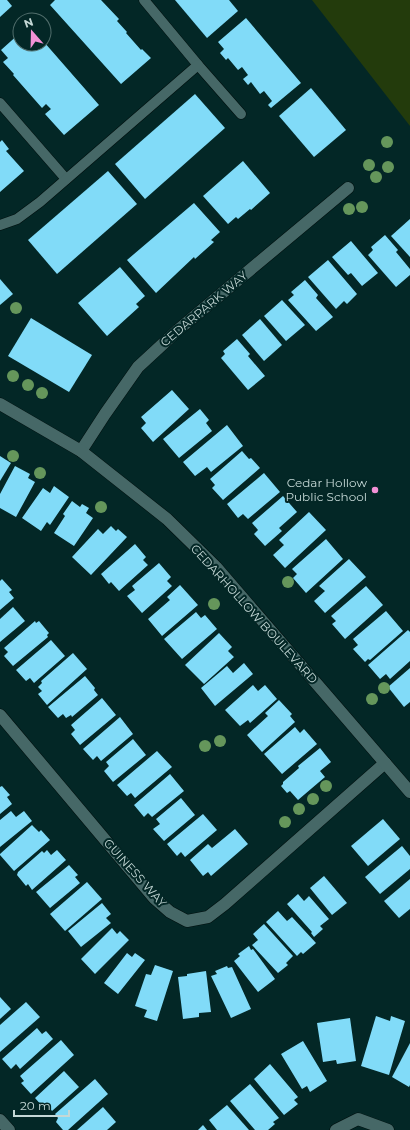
<svg xmlns="http://www.w3.org/2000/svg" width="410" height="1130" viewBox="0 0 410 1130" font-family="Montserrat,sans-serif">
  <style>
    .green { fill: #233b0c }
    .building { fill: #81dbf8 }
    .lines { fill: none; stroke-linecap: round; stroke-linejoin: round }
    .lane-casing { stroke: #000f0e; stroke-width: 11 }
    .street-casing { stroke: #000f0e; stroke-width: 13 }
    .secondary-casing { stroke: #000f0e; stroke-width: 13 }
    .lane { stroke: #466867; stroke-width: 10 }
    .street { stroke: #466867; stroke-width: 12 }
    .secondary { stroke: #466867; stroke-width: 12 }
    .tree { fill: #65965b }
    .poi-dot { fill: #f391d6; stroke: #032726; stroke-width: 1.5 }
    .labels { text-anchor: middle; stroke-width: 4; stroke-linejoin: round; paint-order: stroke }
    .street-label { font-size: 12px; fill: #c5d8d6; stroke: #032726 }
    .poi-label { font-size: 12px; fill: #c5d8d6; stroke: #032726; text-anchor: end }
  </style>
  <rect width="100%" height="100%" fill="#032726"/>
  <path class="green" d="M312,0H410V126Z"/>
  <g class="building">
    <path d="M0,0H7L12,6L0,17Z"/>
    <path d="M55,0H101L119,19L117,21L127,32L126,33L141,50L142,49L151,58L121,84L50,5Z"/>
    <path d="M175,0H229L238,11L207,38Z"/>
    <path d="M246,18L301,83L271,108L268,105L272,101L264,91L260,94L251,82L248,85L243,79L248,75L242,67L238,70L228,58L226,60L220,53L224,49L218,42Z"/>
    <path d="M20,33V44H44V42L99,105L64,135L45,114L51,109L46,104L42,108L13,75L14,74L3,62L8,58L1,50Z"/>
    <path d="M311,88L346,130L314,157L279,116Z"/>
    <path d="M195,94L225,128L145,199L115,164Z"/>
    <path d="M2,140L9,149L6,151L24,171L0,192V142Z"/>
    <path d="M243,161L270,193L251,210L250,209L238,219L236,217L228,224L203,196Z"/>
    <path d="M108,171L137,204L57,274L28,240Z"/>
    <path d="M194,203L220,232L211,240L214,242L195,259L194,257L156,293L127,260Z"/>
    <path d="M410,219V257L391,236Z"/>
    <path d="M385,235L398,250L396,252L410,269V275L396,287L368,255L373,250L371,247Z"/>
    <path d="M351,241L378,273L362,286L351,273L348,275L332,257Z"/>
    <path d="M328,260L357,294L347,304L344,301L336,309L308,277Z"/>
    <path d="M120,267L145,296L136,304L139,307L107,336L78,303Z"/>
    <path d="M0,279L13,294L0,305Z"/>
    <path d="M305,280L318,295L316,298L333,317L316,331L288,300L294,295L291,292Z"/>
    <path d="M282,300L305,325L286,341L264,316Z"/>
    <path d="M31,318L92,355L69,392L8,356Z"/>
    <path d="M260,319L282,345L264,361L242,335Z"/>
    <path d="M237,339L250,354L248,356L265,376L248,390L221,358L225,354L223,351Z"/>
    <path d="M172,390L189,409L153,442L141,428L146,423L141,417Z"/>
    <path d="M200,409L209,420L206,423L212,431L179,458L163,439Z"/>
    <path d="M227,425L243,446L211,472L207,467L195,476L183,462Z"/>
    <path d="M242,451L249,459L251,458L260,468L223,500L212,488L215,485L210,479Z"/>
    <path d="M0,456L11,463L0,481Z"/>
    <path d="M15,466L30,474L28,478L35,482L16,517L0,508V494Z"/>
    <path d="M264,473L280,492L248,519L243,514L238,518L227,504Z"/>
    <path d="M54,486L69,497L50,525L47,522L41,531L22,518L43,488L50,493Z"/>
    <path d="M283,496L297,512L279,528L282,531L265,546L254,534L258,530L252,523Z"/>
    <path d="M72,501L80,507L82,504L89,508L86,513L93,518L74,546L54,533L65,516L63,514Z"/>
    <path d="M309,512L326,530L285,568L273,555L284,545L279,540Z"/>
    <path d="M111,526L116,531L118,529L127,537L91,575L72,557L98,529L103,534Z"/>
    <path d="M326,539L343,559L306,593L293,578L297,574L292,569Z"/>
    <path d="M135,544L146,557L143,560L148,565L119,591L111,582L109,584L101,574Z"/>
    <path d="M349,559L366,577L325,613L314,601L325,591L319,586Z"/>
    <path d="M159,563L171,577L167,581L172,586L142,613L127,596L135,590L132,586Z"/>
    <path d="M2,579L12,590L9,592L14,598L0,610V581Z"/>
    <path d="M180,585L198,605L162,636L148,619L170,600L167,597Z"/>
    <path d="M366,586L383,605L345,639L332,624L336,621L331,616Z"/>
    <path d="M13,607L25,621L0,642V619Z"/>
    <path d="M386,611L403,631L370,660L368,659L365,662L353,649L358,645L353,639Z"/>
    <path d="M196,612L201,618L205,615L217,629L182,659L164,639Z"/>
    <path d="M35,621L36,623L39,621L49,633L47,635L48,637L13,666L4,656L8,652L4,648Z"/>
    <path d="M408,630L410,632V661L390,679L386,674L380,679L368,665Z"/>
    <path d="M219,633L232,647L228,651L234,657L204,684L185,665Z"/>
    <path d="M51,640L65,656L34,683L30,678L26,681L16,670Z"/>
    <path d="M73,653L87,669L47,705L38,694L42,691L38,687L42,683L41,681Z"/>
    <path d="M244,663L253,674L215,706L201,688L227,666L233,673Z"/>
    <path d="M410,668V702L404,707L388,687Z"/>
    <path d="M85,676L95,688L94,690L98,695L72,717L71,715L66,718L63,714L58,718L48,707Z"/>
    <path d="M253,685L258,691L265,685L277,699L250,723L248,720L240,726L225,710Z"/>
    <path d="M102,698L116,715L80,745L71,734L75,730L71,725Z"/>
    <path d="M279,700L292,714L290,716L295,722L262,752L247,735L268,716L265,713Z"/>
    <path d="M120,717L133,734L101,761L97,756L93,760L83,749Z"/>
    <path d="M295,727L300,733L304,729L317,744L282,774L264,754Z"/>
    <path d="M133,739L146,755L113,782L104,771L109,766L106,762Z"/>
    <path d="M320,748L331,762L320,771L325,777L298,800L290,791L287,793L281,786L283,784V782L299,768L298,766Z"/>
    <path d="M157,751L172,767L135,798L131,793L127,796L117,785Z"/>
    <path d="M170,774L184,791L152,817L148,813L144,817L134,805Z"/>
    <path d="M2,786L10,795L7,797L12,804L0,814V787Z"/>
    <path d="M181,798L195,815L164,841L153,829L160,824L156,819Z"/>
    <path d="M11,811L16,817L24,811L32,821L0,847V820Z"/>
    <path d="M203,814L217,830L185,857L181,852L177,856L167,844Z"/>
    <path d="M383,819L400,839L368,866L351,846Z"/>
    <path d="M32,825L39,832L41,830L50,840L14,871L0,855V854Z"/>
    <path d="M235,829L248,844L211,876L208,872L203,876L190,860L208,844L212,848Z"/>
    <path d="M402,846L410,856V869L380,894L365,877Z"/>
    <path d="M47,850L51,855L57,850L66,860L32,890L28,884L26,886L17,875L18,872L42,851L44,853Z"/>
    <path d="M69,865L78,875L75,877L80,883L50,908L36,892Z"/>
    <path d="M324,876L347,903L332,915L310,888Z"/>
    <path d="M410,879V909L399,918L384,901Z"/>
    <path d="M87,882L102,899L65,931L50,914Z"/>
    <path d="M298,894L304,901L309,896L329,919L320,926L323,929L314,937L311,933L312,932L287,904Z"/>
    <path d="M102,903L111,914L106,918L111,923L81,947L68,931Z"/>
    <path d="M278,911L287,921L292,917L316,943L303,954L301,952L297,956L266,922Z"/>
    <path d="M264,924L293,956L286,963L288,965L278,973L252,945L258,940L253,934Z"/>
    <path d="M112,928L117,934L120,931L129,940L95,974L81,959Z"/>
    <path d="M249,946L251,950L253,949L275,979L258,992L234,961L240,956L238,954Z"/>
    <path d="M127,953L132,957L135,953L145,960L118,994L104,983Z"/>
    <path d="M155,965L173,971L157,1021L144,1017L147,1010L135,1006L146,974L151,975Z"/>
    <path d="M227,966L228,968L232,967L251,1009L231,1018L211,976L217,974L215,971Z"/>
    <path d="M206,971L211,1012L199,1013V1017L183,1019L178,977L187,976V974Z"/>
    <path d="M0,997L11,1009L0,1019Z"/>
    <path d="M26,1002L40,1017L0,1052V1025Z"/>
    <path d="M376,1016L390,1021L391,1016L405,1021L389,1075L361,1066Z"/>
    <path d="M350,1018L356,1061L337,1064L336,1060L323,1062L317,1023Z"/>
    <path d="M37,1028L42,1034L46,1031L53,1039L20,1069L16,1064L11,1069L2,1059Z"/>
    <path d="M61,1040L74,1055L31,1094L21,1083L24,1081L20,1076Z"/>
    <path d="M303,1041L327,1081L310,1092L307,1086L302,1089L281,1054Z"/>
    <path d="M410,1043V1085L409,1087L392,1077Z"/>
    <path d="M270,1064L298,1097L294,1100L298,1104L284,1115L254,1079Z"/>
    <path d="M64,1071L79,1087L52,1111L46,1104L43,1107L35,1098Z"/>
    <path d="M95,1079L108,1094L68,1130H63L56,1122L58,1118L55,1114Z"/>
    <path d="M250,1084L279,1118L273,1122L275,1124L268,1130H255L230,1101Z"/>
    <path d="M227,1105L249,1130H217L209,1120Z"/>
    <path d="M103,1107L116,1122L107,1130H77Z"/>
    <path d="M203,1125L207,1130H198Z"/>
  </g>
  <g class="lines">
    <defs>
      <g id="lane">
        <path d="M144,0L198,65L241,114"/>
        <path d="M0,103L66,179"/>
        <path d="M0,225L17,219L40,202L198,65"/>
      </g>
      <g id="street">
        <path d="M81,451L105,414L138,367L178,330L348,188"/>
        <path d="M0,715L154,898L170,912L187,921L208,917L225,904L385,763"/>
        <path d="M0,1120L9,1130"/>
        <path d="M336,1130L358,1119L388,1130"/>
      </g>
      <path id="secondary" d="M0,404L81,451L167,519L216,567L410,792"/>
    </defs>
    <use href="#lane" class="lane-casing"/>
    <use href="#street" class="street-casing"/>
    <use href="#secondary" class="secondary-casing"/>
    <use href="#lane" class="lane"/>
    <use href="#street" class="street"/>
    <use href="#secondary" class="secondary"/>
  </g>
  <g class="tree">
    <circle cx="387" cy="142" r="6"/>
    <circle cx="369" cy="165" r="6"/>
    <circle cx="388" cy="167" r="6"/>
    <circle cx="376" cy="177" r="6"/>
    <circle cx="362" cy="207" r="6"/>
    <circle cx="349" cy="209" r="6"/>
    <circle cx="16" cy="308" r="6"/>
    <circle cx="13" cy="376" r="6"/>
    <circle cx="28" cy="385" r="6"/>
    <circle cx="42" cy="393" r="6"/>
    <circle cx="13" cy="456" r="6"/>
    <circle cx="40" cy="473" r="6"/>
    <circle cx="101" cy="507" r="6"/>
    <circle cx="288" cy="582" r="6"/>
    <circle cx="214" cy="604" r="6"/>
    <circle cx="384" cy="688" r="6"/>
    <circle cx="372" cy="699" r="6"/>
    <circle cx="220" cy="741" r="6"/>
    <circle cx="205" cy="746" r="6"/>
    <circle cx="326" cy="786" r="6"/>
    <circle cx="313" cy="799" r="6"/>
    <circle cx="299" cy="809" r="6"/>
    <circle cx="285" cy="822" r="6"/>
  </g>
  <circle class="poi-dot" cx="375" cy="490" r="4"/>
  <g class="labels">
    <g class="street-label">
      <text transform="translate(204 309) rotate(-40)" y="4">CEDARPARK WAY</text>
      <text transform="translate(254 614) rotate(48)" y="4">CEDARHOLLOW BOULEVARD</text>
      <text transform="translate(135 873) rotate(48)" y="4">GUINESS WAY</text>
    </g>
    <g class="poi-label">
      <text x="367" y="487">Cedar Hollow<tspan x="367" dy="14">Public School</tspan></text>
    </g>
  </g>
  <g transform="translate(32 32) rotate(340)"><circle r="19" fill="#032726" stroke="#516e6c"/>
  <path d="M0-3L7 15L0 10L-7 15Z" fill="#f391d6"/>
  <text y="-6" font-size="11" font-weight="bold" text-anchor="middle" fill="#c5d8d6">N</text>
  </g>
  <path d="M14 1110v6h55v-6" fill="none" stroke="#c5d8d6" stroke-width="2"/>
  <text x="20" y="1110" font-size="12" fill="#c5d8d6" stroke="#032726" stroke-width="3" paint-order="stroke">20 m</text>
</svg>
